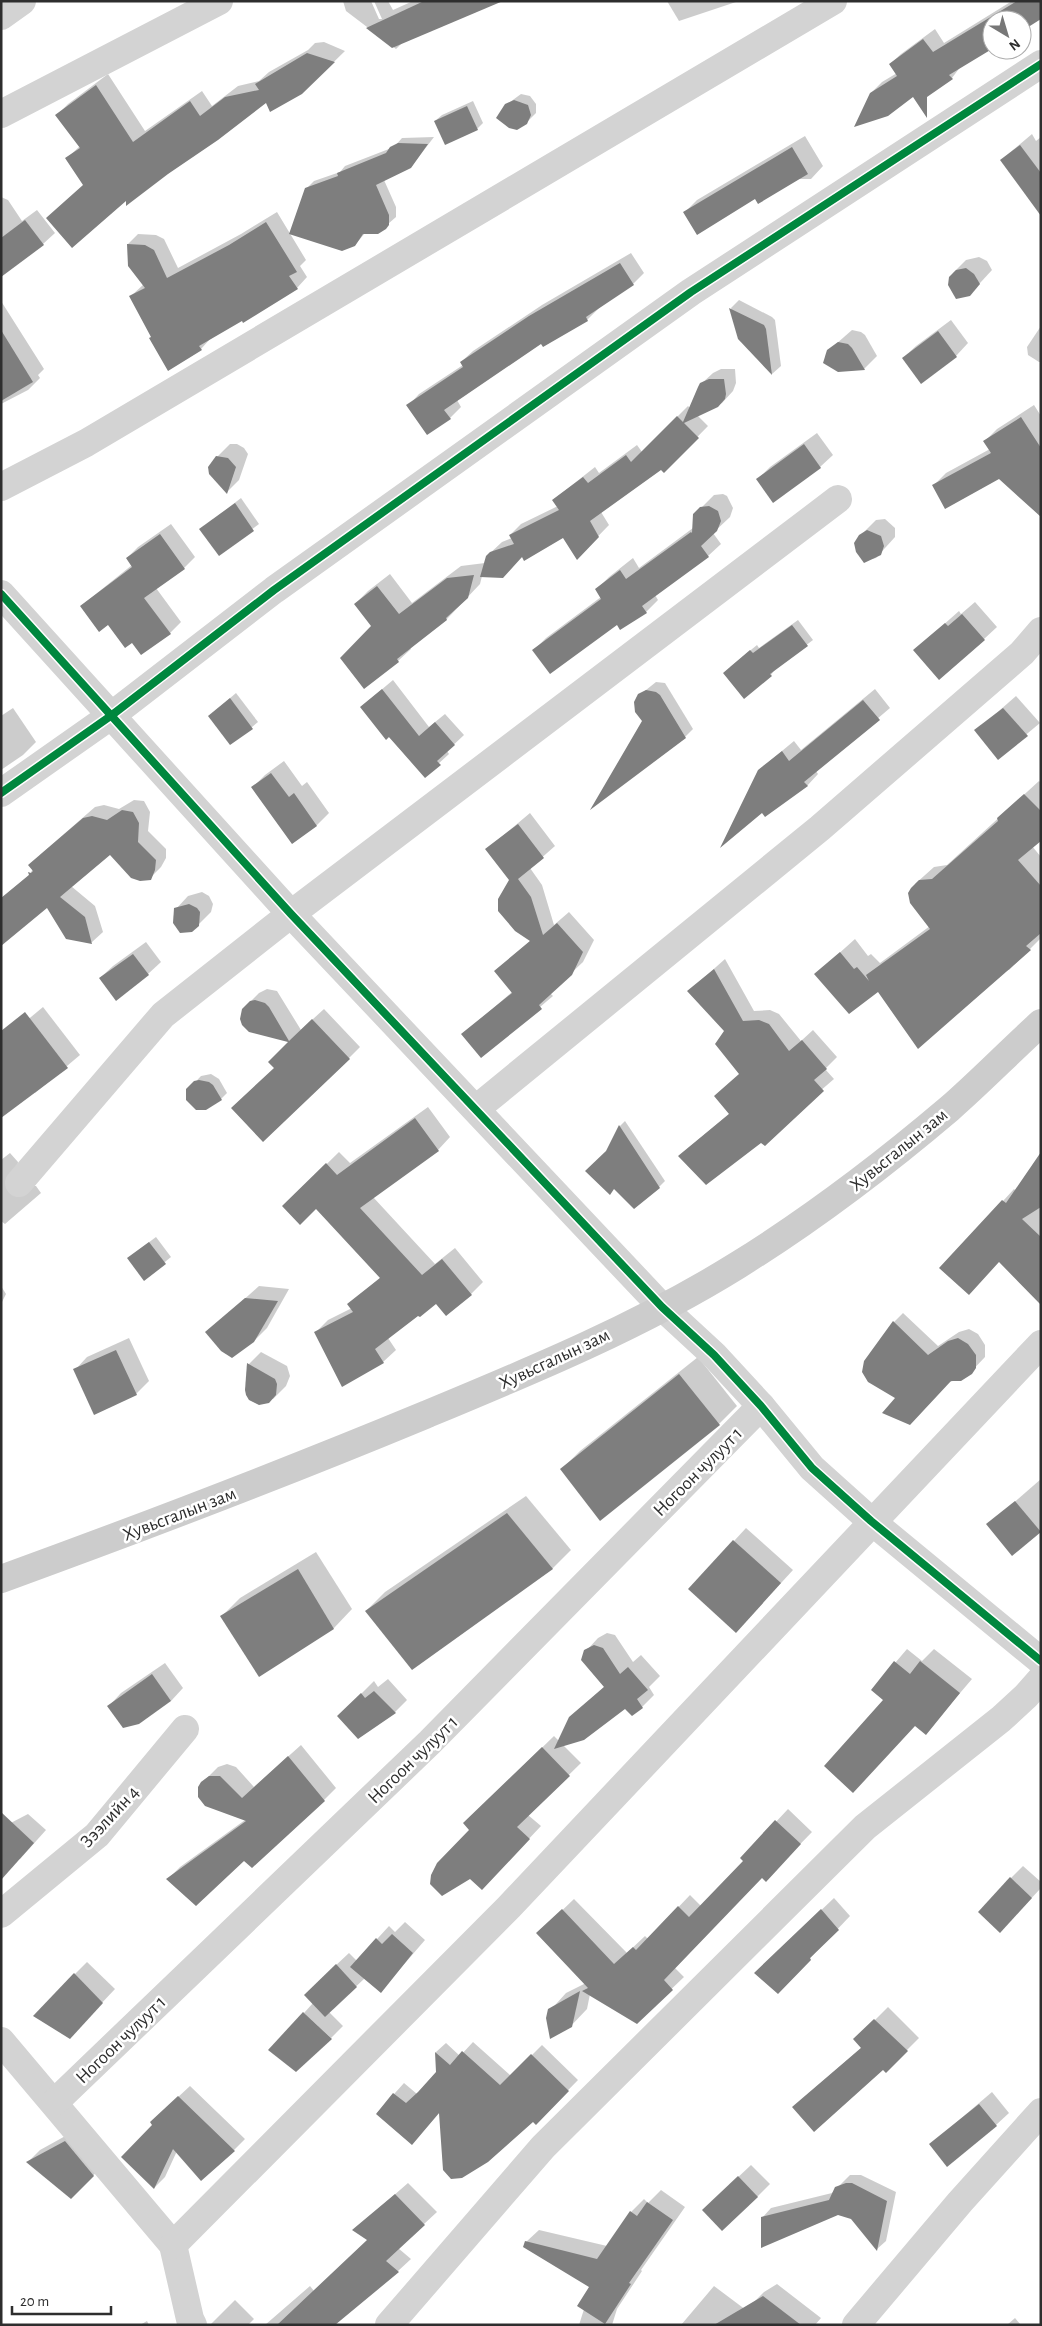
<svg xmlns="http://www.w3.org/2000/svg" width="1042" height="2326" viewBox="0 0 1042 2326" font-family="'Alegreya Sans',sans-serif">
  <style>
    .shadow { fill: #0003 }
    .building { fill: #7e7e7e }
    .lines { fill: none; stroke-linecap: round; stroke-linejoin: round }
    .minor { stroke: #d3d3d3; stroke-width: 28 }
    .secondary { stroke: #ccc; stroke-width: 28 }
    .cycleway-casing { stroke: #fff; stroke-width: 11 }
    .cycleway { stroke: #00873e; stroke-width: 8 }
    .labels { text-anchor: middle; stroke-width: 5; stroke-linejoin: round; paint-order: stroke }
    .street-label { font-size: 19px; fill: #2e2e2e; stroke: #fff }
  </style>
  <rect width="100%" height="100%" fill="#fff"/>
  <g class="shadow">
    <path d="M343,1H371L379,19H382L374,1H388L393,10L413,1H488L402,43L396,49L346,11Z"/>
    <path d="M667,1H739L679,21Z"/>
    <path d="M1012,1H1041V22L1039,19L1022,29V20H992V48L961,66L952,78L913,95L871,93L882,82L897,73L890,64L901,54L935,29L944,43Z"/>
    <path d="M324,42L345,51L302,93L266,101L127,199L84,184L66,159L80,146L57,115L68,104L108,74L145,131L202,91L212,106L238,86L259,81L269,72L308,50L315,43Z"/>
    <path d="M521,94L530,96L536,104V113L526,123L506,105Z"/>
    <path d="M473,101L483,123L477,129L435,121L442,115Z"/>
    <path d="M1032,134L1036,141L1041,137V214L1001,160Z"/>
    <path d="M805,136L823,166L811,179H798L756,197L685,212L697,200Z"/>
    <path d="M434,137L411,167L384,180L396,207V217L388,224L365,233L355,245L306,189L314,181L340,172L345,166L394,147L402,138Z"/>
    <path d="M1,197L8,200L22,221L37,210L55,233L43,244L1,275Z"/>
    <path d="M277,212L306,260L300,266L307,277L297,288L211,338L201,349L152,337L131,296L144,284L129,266L128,244L138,234L156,235L164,239L178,268L241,234Z"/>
    <path d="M631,253L644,273L633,284L599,308L587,320L544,346L542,342L457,400L461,407L450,418L408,406L419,394L463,365L461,362L473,351L542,305Z"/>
    <path d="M979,257L987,261L992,270L969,295L956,297L951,290L950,281L953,273L966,260Z"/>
    <path d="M739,300L772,317L775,320L781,366L772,374L739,338L731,308Z"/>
    <path d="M1,301L44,369L38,375L40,378L28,390L1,404Z"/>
    <path d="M951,320L968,343L956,356L903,358L916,346Z"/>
    <path d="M1041,326V362H1039L1028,355L1027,347Z"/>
    <path d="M852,330L861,332L865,335L877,356L864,369L839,370L828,351Z"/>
    <path d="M721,369H735L736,383L733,391L722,403L697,415L708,426L664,471L661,468L601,512L609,525L577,558L564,537L482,576L480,584L447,619L410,647L411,649L398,661L364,687L373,626L355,604L368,591L390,574L412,603L461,566L485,563L487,556L502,542L512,538L510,535L521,524L558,506L553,500L595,467L599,473L637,445L642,452L688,406L690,408L701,384L713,373Z"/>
    <path d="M1034,405L1041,416V516L999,478L934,485L946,473L990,449L985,441L997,429Z"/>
    <path d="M817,433L833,455L820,467L758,479L770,467Z"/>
    <path d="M230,444H237L244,448L248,454L239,480L227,492L217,457Z"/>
    <path d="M723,494L727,496L733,508L730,517L713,533L721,544L708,556L655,595L658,600L646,612L534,650L546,638L601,597L597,589L609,577L633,558L639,568L693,528L701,508L714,495Z"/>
    <path d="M241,498L259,524L219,554L201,529Z"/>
    <path d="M885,519L895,528V537L876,558L864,561L863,533L876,520Z"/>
    <path d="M171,524L195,557L184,568L156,588L181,622L170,633L133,641L81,606L132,565L127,558L138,547Z"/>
    <path d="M975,602L997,627L984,639L915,650L959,611L961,614Z"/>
    <path d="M798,620L813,640L776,668L771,675L730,667L757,645L759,648Z"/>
    <path d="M393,680L429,727L445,714L464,735L447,751L449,754L425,776L361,707Z"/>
    <path d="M656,682L665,683L693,729L685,737L644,721L636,698Z"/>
    <path d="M875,689L890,708L816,771L818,774L807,786L759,770L794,741L801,750Z"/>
    <path d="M236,693L258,722L231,744L209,716Z"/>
    <path d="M1016,696L1040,723L998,758L976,731Z"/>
    <path d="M13,708L36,742L23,755L1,770V716Z"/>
    <path d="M284,761L302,786L307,782L329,813L317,825L293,843L253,787L265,775Z"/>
    <path d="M1039,781L1041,783V839L1032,846L1041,857V938L1009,970L878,990L816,974L855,939L868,956L871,954L880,963L930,926L915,884L934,867L947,865Z"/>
    <path d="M134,800L144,801L150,812L148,831L166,849V858L161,867L150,878L110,853L71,886L95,906L103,932L92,942L67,938L48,906L1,899L30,874L41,854L95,807L104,805L119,809Z"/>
    <path d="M530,813L555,846L530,868L542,885L554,925L569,912L594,940L583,962L550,993L553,996L481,1057L463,1034L512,992L496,971L531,940L511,880L487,849Z"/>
    <path d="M202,892L209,896L213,904L211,912L195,928L176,909L188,896Z"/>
    <path d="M146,942L161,962L148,974L116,999L100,978L113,966Z"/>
    <path d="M725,959L754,1011L770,1010L779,1014L801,1041L813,1030L837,1057L825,1069L834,1079L761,1142L679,1156L730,1113L740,1073L725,1031L689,991Z"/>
    <path d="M267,989L277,991L301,1030L324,1009L360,1047L349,1058L275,1068L290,1042L246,1006L259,993Z"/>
    <path d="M43,1007L80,1055L35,1093L1,1042Z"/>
    <path d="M211,1074L219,1079L227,1093L221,1099L188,1090L201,1076Z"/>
    <path d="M428,1107L450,1137L438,1150L373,1197L435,1264L455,1248L483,1282L471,1294L436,1302L388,1338L396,1350L383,1362L316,1332L328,1320L352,1308L349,1304L381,1277L316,1207L284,1206L339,1152L350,1163Z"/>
    <path d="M625,1121L665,1181L659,1187L607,1151L620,1126Z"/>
    <path d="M10,1153L18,1162L16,1175L29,1186H36L41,1193L5,1224L1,1221V1160Z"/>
    <path d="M1041,1166V1304L999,1261L941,1268L1003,1201L1014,1189L1016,1191Z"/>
    <path d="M156,1237L171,1257L144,1279L128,1258Z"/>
    <path d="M1,1286L6,1294L1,1304Z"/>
    <path d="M259,1286L289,1289L267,1328L254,1341L207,1332Z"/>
    <path d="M903,1313L938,1346L959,1332L969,1329L978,1334L985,1345V1357L966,1377L897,1398L894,1322Z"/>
    <path d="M129,1338L149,1381L136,1394L75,1370L87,1357Z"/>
    <path d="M261,1352L287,1366L290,1376L286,1386L273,1399L246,1390L249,1364Z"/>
    <path d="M698,1357L737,1406L719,1424L561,1470L580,1451Z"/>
    <path d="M1041,1479V1531L1013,1554L988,1525Z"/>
    <path d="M526,1496L571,1550L552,1569L366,1611L385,1592Z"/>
    <path d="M746,1528L793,1570L749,1618L734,1541Z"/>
    <path d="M316,1552L352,1609L334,1628L259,1675L222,1616L240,1598Z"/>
    <path d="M607,1633L615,1635L633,1662L641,1655L660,1676L649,1687L654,1695L642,1707L625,1708L563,1745L581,1763L528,1815L541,1826L494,1876L471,1830L476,1812L554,1736L559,1741L570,1718L605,1686L586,1651L598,1638Z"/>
    <path d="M907,1649L922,1661L934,1649L972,1679L926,1733L872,1690Z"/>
    <path d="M165,1663L183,1688L171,1701L109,1706L121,1693Z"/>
    <path d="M388,1679L407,1700L395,1712L339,1716L374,1681L378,1687Z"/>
    <path d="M301,1745L336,1788L324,1800L244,1859L168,1879L180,1867L245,1820L206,1779L218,1767L227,1764L236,1767L254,1787Z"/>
    <path d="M788,1809L812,1832L777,1868L762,1877L675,1968L684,1977L637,2022L590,1994L587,2009L568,2029L547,2014L566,1993L586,1983L550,1922L574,1899L627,1953L645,1936L648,1939L690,1895L701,1906L745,1861L742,1858Z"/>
    <path d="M28,1814L46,1830L20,1859L1,1828Z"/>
    <path d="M1023,1866L1041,1882V1888L1012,1919L1011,1878Z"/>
    <path d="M834,1898L850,1916L778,1992L768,1961Z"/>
    <path d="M405,1922L425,1940L381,1991L365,1978L329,2012L343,2026L331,2038L304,2013L313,2003L318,1982L349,1953L357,1961L389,1926L395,1932Z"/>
    <path d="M87,1962L115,1989L82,2024L75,1974Z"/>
    <path d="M888,2007L919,2038L886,2071L883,2068L807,2095L862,2047L855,2040Z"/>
    <path d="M473,2042L511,2076L542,2045L578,2080L536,2123L533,2120L440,2112L412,2144L377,2113L404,2083L417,2094L438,2072L436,2052L446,2043L460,2056Z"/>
    <path d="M190,2086L245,2139L234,2150L177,2151L165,2177L154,2188V2125L163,2111Z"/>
    <path d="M992,2092L1009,2113L996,2125L931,2144Z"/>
    <path d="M78,2129L106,2163L71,2197L28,2162L40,2150Z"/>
    <path d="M751,2165L770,2184L757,2197L716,2198Z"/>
    <path d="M850,2175H861L896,2192L886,2241L877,2249L852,2217L838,2214L762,2218L771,2208L832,2193Z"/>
    <path d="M408,2183L437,2212L398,2248L411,2259L398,2271L330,2325H265L310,2286L314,2291L369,2240L354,2230Z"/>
    <path d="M661,2190L685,2207L641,2270L642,2271L617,2309L612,2325H579L591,2287L526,2242L539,2230L607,2246L631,2212L644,2199L648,2203Z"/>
    <path d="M777,2284L821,2318L815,2325H681L714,2286L746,2310L764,2292Z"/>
    <path d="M235,2300L254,2319L248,2325H210Z"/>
    <path d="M1015,2318L1021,2325H1007Z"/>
    <path d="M147,2321L149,2325H140Z"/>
  </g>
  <g class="building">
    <path d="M424,1H503L392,48L366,28Z"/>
    <path d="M1017,1H1041V19L1022,31V20H992V49L949,75L953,79L927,97V118L913,97L888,116L854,127L870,93L897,76L889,64L923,39L933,52Z"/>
    <path d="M307,53L335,62L302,94L270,112L266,103L218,140L168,174L126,206V201L72,248L46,218L83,185L65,158L80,148L55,115L96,85L133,142L190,101L200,116L225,97L259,90L255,84Z"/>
    <path d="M514,100L528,105L531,115L527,124L517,130L509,128L496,118L505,104Z"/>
    <path d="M467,106L478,130L445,145L434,121Z"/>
    <path d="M398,143L428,144L411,168L376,185L389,215V225L386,229L378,234H363L355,246L342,251L289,234L305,188L338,176L337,173L386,153L390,147Z"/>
    <path d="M1020,145L1041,173V216L1000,160Z"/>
    <path d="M792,147L808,174L758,204L755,199L697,235L683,212Z"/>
    <path d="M25,220L44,245L1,277V238Z"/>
    <path d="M266,222L297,272L289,276L298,289L243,323L242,321L199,346L202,350L168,371L149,338L151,337L129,296L145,288L128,266L127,244L145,245L154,250L167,278L229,245Z"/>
    <path d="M620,263L634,285L586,317L588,321L543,347L541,344L444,410L451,419L427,435L406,405L463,367L460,362L529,316Z"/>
    <path d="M966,268L974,274L980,284L970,296L956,299L948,285L949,277L956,270Z"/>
    <path d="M729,308L764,325L766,329L772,375L738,339Z"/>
    <path d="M1,330L33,382L1,401Z"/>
    <path d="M938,331L957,357L921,384L902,358Z"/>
    <path d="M838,342L848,344L852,348L865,370L838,372L823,363L827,350Z"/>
    <path d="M709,379H724L726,394L725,399L718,407L684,423L699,438L664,473L661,470L590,521L599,537L577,560L563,538L524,561L522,557L503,578L480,577L486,556L490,552L514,544L509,535L559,510L552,500L583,477L588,483L626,455L631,462L677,416L683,422L698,387L700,383Z"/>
    <path d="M1021,417L1041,448V517L999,479L945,509L932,485L991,453L983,441Z"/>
    <path d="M804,444L821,468L773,503L756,479Z"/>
    <path d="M216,456L228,458L236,467L227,494L209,474L208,467Z"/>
    <path d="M235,503L254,531L219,556L199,529Z"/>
    <path d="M709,506L718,511L721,521L717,531L701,546L709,557L642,606L647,613L620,630L617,625L550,674L532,650L601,599L595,589L620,570L626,579L691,532L692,533L693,514L700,507Z"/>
    <path d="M867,530L881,536L884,546L881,555L864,563L856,552L854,543L859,535Z"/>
    <path d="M160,534L185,569L144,598L171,634L141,655L132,643L125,648L108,625L99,632L80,606L132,567L126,558Z"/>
    <path d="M474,575L468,598L446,618L447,620L397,659L399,662L364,689L340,658L371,626L354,604L377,586L399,614L447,578Z"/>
    <path d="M962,614L985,640L939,680L913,650L945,623L948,626Z"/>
    <path d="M792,625L808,646L770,674L772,676L744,699L723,673L750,650L753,653Z"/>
    <path d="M382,689L419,736L435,722L455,745L437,761L441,765L425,778L389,737L386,740L360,707Z"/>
    <path d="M646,690L656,692L660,695L686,738L590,810L642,721L635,712L634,702L638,694Z"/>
    <path d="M230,698L253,729L230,745L208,716Z"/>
    <path d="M863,700L880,720L804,782L808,786L765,817L762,813L720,848L758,770L782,751L789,761Z"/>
    <path d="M1003,708L1028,736L998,760L974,730Z"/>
    <path d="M271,773L289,797L294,793L317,826L292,844L251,787Z"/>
    <path d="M1024,794L1041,811V841L1018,860L1041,886V933L1026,946L1031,950L918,1049L878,992L849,1014L814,974L840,952L854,969L857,967L869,981L866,975L930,929L910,903L908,893L911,888L919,880L932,879L998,821L997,818Z"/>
    <path d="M122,810L133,812L139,823L138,842L156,860L155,870L151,880L140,881L131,878L110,855L60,897L85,917L92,944L66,939L47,908L1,946V898L29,875L28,872L31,873L33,871L28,865L83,818L92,816L107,820Z"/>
    <path d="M518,824L544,858L518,879L531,897L543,935L557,923L583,952L572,975L539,1005L542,1009L481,1058L461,1034L512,993L494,971L530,941L515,931L498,911V899L509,880L485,849Z"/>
    <path d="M189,904L197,908L200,912L199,926L192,932L180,933L173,923L174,908Z"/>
    <path d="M133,954L149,975L116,1001L99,978Z"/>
    <path d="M714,969L743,1021L759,1020L769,1024L789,1051L802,1040L827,1069L814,1080L824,1091L765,1146L761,1143L706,1185L678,1156L729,1114L714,1096L739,1074L715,1044L724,1031L687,991Z"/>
    <path d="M255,1000L265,1003L269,1007L289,1041L312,1019L350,1059L263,1142L231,1108L274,1068L268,1062L288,1042L249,1032L242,1025L240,1019L242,1009L250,1001Z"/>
    <path d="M25,1012L68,1068L1,1118V1031Z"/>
    <path d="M199,1080L209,1082L213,1085L222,1100L206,1110H196L186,1100V1089L194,1081Z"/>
    <path d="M415,1118L439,1151L360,1208L422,1275L442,1259L472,1295L446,1316L436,1304L420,1317L418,1316L375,1349L384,1363L342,1387L314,1332L353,1312L347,1304L380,1278L316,1209L300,1225L282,1206L326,1163L337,1175Z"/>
    <path d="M619,1125L660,1188L634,1209L614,1189L610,1195L585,1171L606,1151Z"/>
    <path d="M1041,1152V1207L1022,1219L1041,1237V1305L999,1262L969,1295L939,1268L1002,1200L1006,1203Z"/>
    <path d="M149,1242L166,1264L144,1281L127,1258Z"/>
    <path d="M245,1298L278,1301L254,1342L232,1358L221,1351L205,1332Z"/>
    <path d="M893,1321L928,1355L948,1341L958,1338L968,1344L976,1355V1368L972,1374L961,1381H951L910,1425L882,1413L895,1398L868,1382L862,1372L864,1361Z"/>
    <path d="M116,1350L137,1395L94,1415L73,1369Z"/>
    <path d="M247,1363L275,1379L277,1384L276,1395L269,1403L259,1405L249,1400L246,1395L245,1390Z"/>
    <path d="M679,1374L720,1425L600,1521L560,1469Z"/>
    <path d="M1015,1501L1041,1532L1012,1556L986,1524Z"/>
    <path d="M507,1513L553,1569L412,1670L365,1611Z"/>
    <path d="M733,1540L781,1583L736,1633L688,1589Z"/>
    <path d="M298,1569L334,1629L259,1677L220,1616Z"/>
    <path d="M594,1645L603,1648L620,1674L628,1667L648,1690L637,1699L643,1708L632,1716L625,1709L584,1740L554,1749L569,1717L604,1687L581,1660L584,1650Z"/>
    <path d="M894,1661L910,1674L920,1661L960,1693L926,1735L915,1726L853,1793L824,1766L883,1700L871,1690Z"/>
    <path d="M152,1674L171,1701L139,1724L123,1728L107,1706Z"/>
    <path d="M374,1691L396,1713L358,1739L337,1716L361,1693L365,1698Z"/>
    <path d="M542,1747L570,1776L517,1827L530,1839L482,1890L470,1879L442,1896L430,1884L431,1875L437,1863L469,1830L463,1823Z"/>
    <path d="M288,1756L325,1801L252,1868L244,1861L196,1906L166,1879L246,1821L205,1806L198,1797V1787L201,1782L209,1776H220L242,1798Z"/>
    <path d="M1,1812L34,1843L1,1880Z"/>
    <path d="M775,1820L801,1844L766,1882L762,1878L664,1980L673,1990L637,2024L582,1991L588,1988L536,1933L562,1909L614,1964L633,1947L636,1950L678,1906L689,1917L743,1861L740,1858Z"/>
    <path d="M1010,1877L1032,1898L1000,1933L978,1912Z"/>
    <path d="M821,1909L839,1930L810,1958L811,1960L778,1994L754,1973Z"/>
    <path d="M392,1934L413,1953L381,1993L350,1967L376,1938L382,1944Z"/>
    <path d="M336,1964L357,1987L325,2017L304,1995Z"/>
    <path d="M74,1973L103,2003L70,2039L33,2016Z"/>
    <path d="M580,1991L572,2027L550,2039L546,2018L548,2009Z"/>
    <path d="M303,2012L332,2039L296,2072L268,2050Z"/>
    <path d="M874,2019L908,2051L886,2073L883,2070L814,2132L792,2107L861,2048L853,2039Z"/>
    <path d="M462,2051L500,2085L531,2054L569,2091L536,2125L533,2122L488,2162L462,2178L451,2179L443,2170L439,2113L412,2145L376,2114L393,2093L406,2103L418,2092L436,2072L435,2052L450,2065Z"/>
    <path d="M178,2096L235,2151L201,2181L173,2149L154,2189L121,2157L152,2125L150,2122Z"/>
    <path d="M979,2104L997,2126L947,2167L929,2144Z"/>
    <path d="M65,2141L94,2176L71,2199L26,2162Z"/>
    <path d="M738,2176L758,2197L722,2231L702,2210Z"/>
    <path d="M846,2183H852L887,2201L877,2251L851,2219L838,2215L761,2248V2217L829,2200L835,2187Z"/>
    <path d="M395,2194L425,2225L386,2261L399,2272L335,2325H277L367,2240L352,2230Z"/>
    <path d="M647,2202L673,2220L629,2283L631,2284L605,2324L577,2306L589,2287L523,2247L525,2241L597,2259L630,2211L637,2216Z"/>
    <path d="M763,2296L801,2325H714Z"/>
  </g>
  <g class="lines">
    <g class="minor">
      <path d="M1,16L22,1"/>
      <path d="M1,114L219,1"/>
      <path d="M1,487L86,443L833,1"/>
      <path d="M1,594L291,914L662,1307L714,1355L761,1406L812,1468L871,1521L1041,1661"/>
      <path d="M1,793L112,715L274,590L691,292L1041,64"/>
      <path d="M477,1108L820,828L1022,653L1041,631"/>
      <path d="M19,1183L163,1015L291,914L838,499"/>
      <path d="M1,1914L97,1835L185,1729"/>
      <path d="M1,2041L173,2245L190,2319L193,2325"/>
      <path d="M55,2102L430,1742L761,1406"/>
      <path d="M173,2245L509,1907L1041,1344"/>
      <path d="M389,2325L543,2147L865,1827L1001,1719L1026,1696L1041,1679"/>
      <path d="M856,2325L960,2202L1041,2112"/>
    </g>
    <path class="secondary" d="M1,1579C144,1527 285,1473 425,1415C531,1371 640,1326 738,1265C812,1219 883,1165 949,1109C981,1081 1010,1051 1041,1023"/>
    <defs>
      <g id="cycleway">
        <path d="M1,594L291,914L662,1307L714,1355L761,1406L812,1468L871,1521L1041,1661"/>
        <path d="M1,793L112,715L274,590L691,292L1041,64"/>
      </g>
    </defs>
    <use href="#cycleway" class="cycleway-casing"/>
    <use href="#cycleway" class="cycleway"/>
  </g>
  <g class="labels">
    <g class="street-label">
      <text transform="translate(898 1149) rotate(-39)" y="7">Хувьсгалын зам</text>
      <text transform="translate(554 1358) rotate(-25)" y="7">Хувьсгалын зам</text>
      <text transform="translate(697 1471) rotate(-45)" y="7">Ногоон чулуут 1</text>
      <text transform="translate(179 1513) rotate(-21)" y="7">Хувьсгалын зам</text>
      <text transform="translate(412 1759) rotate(-44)" y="7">Ногоон чулуут 1</text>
      <text transform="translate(109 1816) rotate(-47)" y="7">Зээлийн 4</text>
      <text transform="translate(120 2039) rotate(-44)" y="7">Ногоон чулуут 1</text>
    </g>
  </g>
  <rect width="1042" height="2326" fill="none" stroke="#2e2e2e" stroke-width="5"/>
  <g transform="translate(1007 35) rotate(142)"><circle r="24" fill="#ffffff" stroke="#ababab"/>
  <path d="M0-4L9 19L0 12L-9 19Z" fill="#777777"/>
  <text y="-8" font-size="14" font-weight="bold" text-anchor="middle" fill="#2e2e2e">N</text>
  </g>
  <path d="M12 2306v8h99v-8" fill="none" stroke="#2e2e2e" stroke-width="2.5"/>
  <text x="20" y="2306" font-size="15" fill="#2e2e2e" stroke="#ffffff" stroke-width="4" paint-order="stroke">20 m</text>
</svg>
